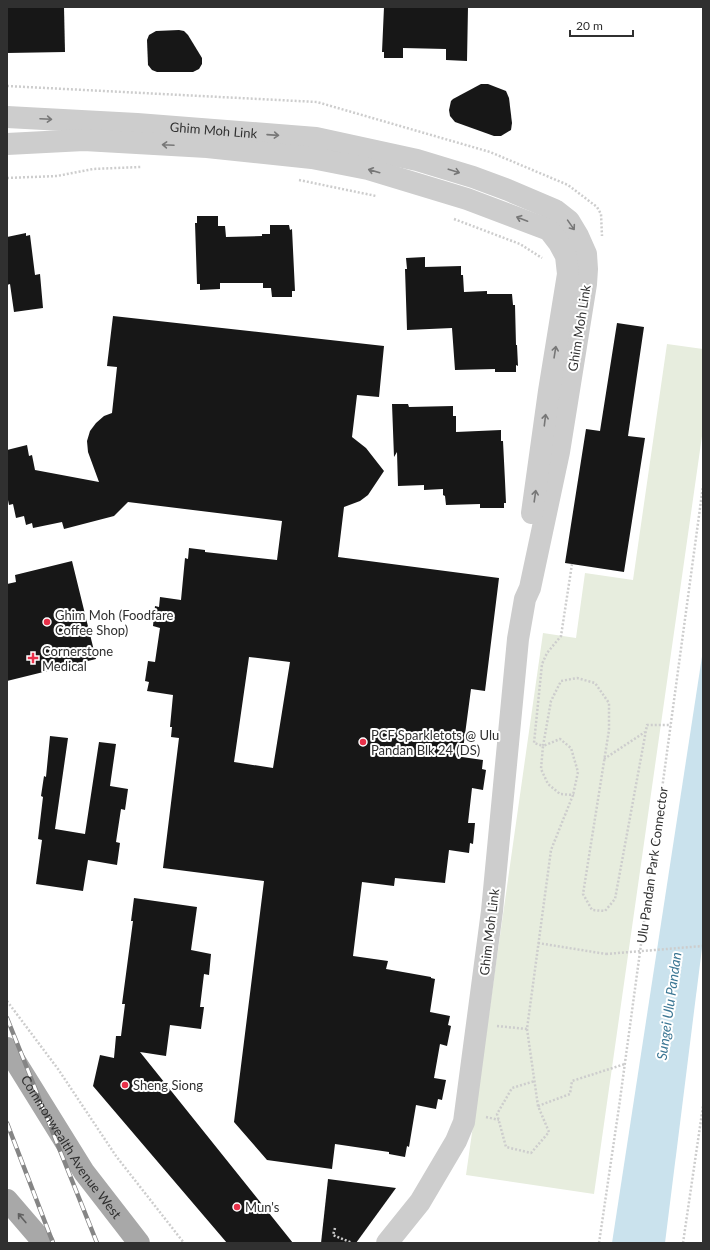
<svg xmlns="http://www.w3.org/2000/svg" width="710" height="1250" viewBox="0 0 710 1250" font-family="Lato,sans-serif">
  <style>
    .green { fill: #e7edde }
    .water { fill: #cae2ed }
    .building { fill: #171717; fill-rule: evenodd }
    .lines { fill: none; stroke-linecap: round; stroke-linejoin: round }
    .path { stroke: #cdcdcd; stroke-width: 2.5; stroke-dasharray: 2 2; stroke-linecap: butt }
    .minor { stroke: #cdcdcd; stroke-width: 22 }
    .major { stroke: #a8a8a8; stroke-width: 22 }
    .rail-casing { stroke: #858585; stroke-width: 4.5 }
    .rail { stroke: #fff; stroke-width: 3; stroke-dasharray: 9; stroke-linecap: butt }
    .path-bridge { stroke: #cdcdcd; stroke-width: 2.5; stroke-dasharray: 2 2; stroke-linecap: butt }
    .oneway { stroke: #777 }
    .oneway2 { stroke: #606060 }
    .poi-dot { fill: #e8314a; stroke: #fff; stroke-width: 1.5 }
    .labels { text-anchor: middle; stroke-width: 4; stroke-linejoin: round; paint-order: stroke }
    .street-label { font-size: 13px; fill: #303030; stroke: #fff }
    .poi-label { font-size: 13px; fill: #303030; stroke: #fff; text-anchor: start }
    .water-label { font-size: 14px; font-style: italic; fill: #3c7794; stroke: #fff }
  </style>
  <rect width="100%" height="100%" fill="#fff"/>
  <path class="green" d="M667,344L703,349V429L594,1194L466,1175L543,633L576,638L585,573L633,580Z"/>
  <path class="water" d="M703,650V940L665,1243H612Z"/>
  <g class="building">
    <path d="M7,7H64L65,52L7,53Z"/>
    <path d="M384,7H468L467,61L446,60V49L403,48V58H384V52H382Z"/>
    <path d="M179,30L184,31L188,35L202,58V64L199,69L193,72H157L152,70L148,65L147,40L149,35L156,31Z"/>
    <path d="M481,84H488L506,91L509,98L512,123L511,130L501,136H494L455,122L450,116L449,110L451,101L453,99Z"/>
    <path d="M197,216H218V226H225L226,237L262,236V234H270V225H289L290,230L292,229L295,291H292V297H272L271,288H263V283H220V289L200,290V284H197L195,223H197Z"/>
    <path d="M26,233V236L30,235L35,275L40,274L43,308L14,312L10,284L7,285V237Z"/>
    <path d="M425,257V267L461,266V275H463L464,292L487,291V294H512L513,305H515L516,345H517L518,366L516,365V372H495V369L455,370L452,328L407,330L405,269H407L406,258Z"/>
    <path d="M113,316L384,346L379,397L357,395L352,437L366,448L384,471L368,495L360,501L344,507L338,557L499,578L485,691L471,689L462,757L483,760L482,769L486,770L483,790L472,788L468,823H475L473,844L470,843L469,853L449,850L445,883L395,878L394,886L362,882L353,956L388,961L386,969L431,977V978L435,979L430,1012L450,1016L448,1025L451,1026L447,1046L440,1044L434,1078L446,1080L442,1100L438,1099L436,1109L416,1105L409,1147L407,1146L405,1157L389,1154V1152L335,1144L332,1169L267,1160L234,1122L264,881L163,868L179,738L171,737L172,727H170L173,695L147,691L149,682L145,681L148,661L155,662L160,628L153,626L155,606L159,607L160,597L181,600L185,558L188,559L189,548L205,550V552L277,560L282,521L128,502L114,516L64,529L62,522L33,528L32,523L26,525L24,516L16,518L13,504L9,505L7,495V450L27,445L29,456L32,455L35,470L99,482L88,452L87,441L90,431L96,423L104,416L112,413L117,367L107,366ZM249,657L290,662L273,768L234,762Z"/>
    <path d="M617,323L644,327L628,436L645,438L624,572L565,563L586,429L600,431Z"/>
    <path d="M392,404H408L409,407L453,406V416H456V432L501,430V441H503L505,481L506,503H504V508H480V504L446,505L445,496L443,495V489L424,490V485L398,486L397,452L394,457Z"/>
    <path d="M72,561L96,659L7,681V584L16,582L15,575Z"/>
    <path d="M50,736L68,738L55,829L85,834L99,742L116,744L110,786L128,789L125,810L121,809L116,842L120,843L117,865L88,860L83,891L36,884L42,840L38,839L43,797L41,796L44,776L46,777Z"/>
    <path d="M134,898L197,907L191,950L211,954L209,975L204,974L200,1007H204L201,1029L170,1025L166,1056L140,1052L293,1243H227L93,1086L100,1055L114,1058L116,1036H121L125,1004H122L133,921H131Z"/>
    <path d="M328,1179L396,1188L356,1243H321Z"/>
  </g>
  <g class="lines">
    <g class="path">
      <path d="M7,86L317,102L490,152L568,185L597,207L601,214L602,236"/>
      <path d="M7,178L57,176L93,169L141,167"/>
      <path d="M299,180L376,196"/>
      <path d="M454,219L520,244L542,258"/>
      <path d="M572,564L561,636L547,653L542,664L534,743L543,746L551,701L561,681L577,678L595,683L609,703V730L583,894L592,910L605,911L615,899L647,725H671"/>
      <path d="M604,759L645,732"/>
      <path d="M538,943L606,954"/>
      <path d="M7,1001L58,1069L116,1156L184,1243"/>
      <path d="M497,1026L527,1029L551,850L573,795L560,794L548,784L541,769L543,746L560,739L571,748L578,772L573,795"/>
      <path d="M527,1029L538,1106L549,1132L531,1153L506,1147L497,1114L512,1088L535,1081"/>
      <path d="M538,1106L570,1094L572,1081L625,1064"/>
      <path d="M486,1117L499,1120"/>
      <path d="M335,1228L333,1235L352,1243"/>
      <path d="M599,1243L619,1107L703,486"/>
      <path d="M683,1243L703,1106"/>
    </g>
    <g class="minor">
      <path id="s1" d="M7,117L137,124L316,138L417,160L473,177L508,190L555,210L569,221L578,236L586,254L587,269L586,284L559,452L530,588L525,599L518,639L492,911L464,1122L456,1141L420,1202L387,1243"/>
      <path d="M7,144L84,140L207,147L312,158L368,169L467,199L549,230L559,243L566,256L568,274L549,391L532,513"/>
    </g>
    <g class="major">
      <path id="s2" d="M7,1048L84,1172L139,1243"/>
      <path d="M7,1200L44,1243"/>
    </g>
    <defs>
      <g id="rail">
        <path d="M7,1018L97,1243"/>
        <path d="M7,1123L53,1243"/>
      </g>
    </defs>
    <use href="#rail" class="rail-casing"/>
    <use href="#rail" class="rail"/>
    <path class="path-bridge" d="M606,954L703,946"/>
  </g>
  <defs><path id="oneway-shaft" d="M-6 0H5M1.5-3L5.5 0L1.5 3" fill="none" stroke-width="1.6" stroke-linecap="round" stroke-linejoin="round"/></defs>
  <g class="oneway">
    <use href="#oneway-shaft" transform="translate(46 119) rotate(3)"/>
    <use href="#oneway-shaft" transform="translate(273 135) rotate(4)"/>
    <use href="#oneway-shaft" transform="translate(168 145) rotate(-177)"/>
    <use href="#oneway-shaft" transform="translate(374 171) rotate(-164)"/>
    <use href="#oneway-shaft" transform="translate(454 171) rotate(18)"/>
    <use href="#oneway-shaft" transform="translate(522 219) rotate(-159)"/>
    <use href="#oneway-shaft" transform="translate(571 225) rotate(55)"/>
    <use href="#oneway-shaft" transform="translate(555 352) rotate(-81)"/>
    <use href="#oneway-shaft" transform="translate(545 420) rotate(-83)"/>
    <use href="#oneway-shaft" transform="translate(535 496) rotate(-82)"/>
  </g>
  <use class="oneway2" href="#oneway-shaft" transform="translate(22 1218) rotate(-130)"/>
  <g class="poi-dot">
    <circle cx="47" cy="622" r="4"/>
    <path d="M31 652h4v4h4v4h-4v4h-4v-4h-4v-4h4z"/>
    <circle cx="363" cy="742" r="4"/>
    <circle cx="125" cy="1085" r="4"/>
    <circle cx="237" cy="1207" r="4"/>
  </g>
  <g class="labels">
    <g class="street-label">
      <text dy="5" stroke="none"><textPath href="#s1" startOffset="207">Ghim Moh Link</textPath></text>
      <text transform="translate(579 328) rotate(-81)" y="5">Ghim Moh Link</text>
      <text transform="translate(652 865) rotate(-82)" y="5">Ulu Pandan Park Connector</text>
      <text transform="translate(489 932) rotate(-83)" y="5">Ghim Moh Link</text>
      <text dy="5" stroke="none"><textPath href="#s2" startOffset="118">Commonwealth Avenue West</textPath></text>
    </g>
    <g class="poi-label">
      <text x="55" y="620">Ghim Moh (Foodfare<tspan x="55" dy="15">Coffee Shop)</tspan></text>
      <text x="42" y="656">Cornerstone<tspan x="42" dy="15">Medical</tspan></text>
      <text x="371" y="740">PCF Sparkletots @ Ulu<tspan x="371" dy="15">Pandan Blk 24 (DS)</tspan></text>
      <text x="133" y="1090">Sheng Siong</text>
      <text x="245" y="1212">Mun's</text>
    </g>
    <g class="water-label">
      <text transform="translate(669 1006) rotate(-82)" y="5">Sungei Ulu Pandan</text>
    </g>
  </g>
  <rect width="710" height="1250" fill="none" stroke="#303030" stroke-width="16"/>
  <path d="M570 30v6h63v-6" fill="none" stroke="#303030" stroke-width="2"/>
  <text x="576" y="30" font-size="12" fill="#303030" stroke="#ffffff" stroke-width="3" paint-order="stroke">20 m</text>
</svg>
